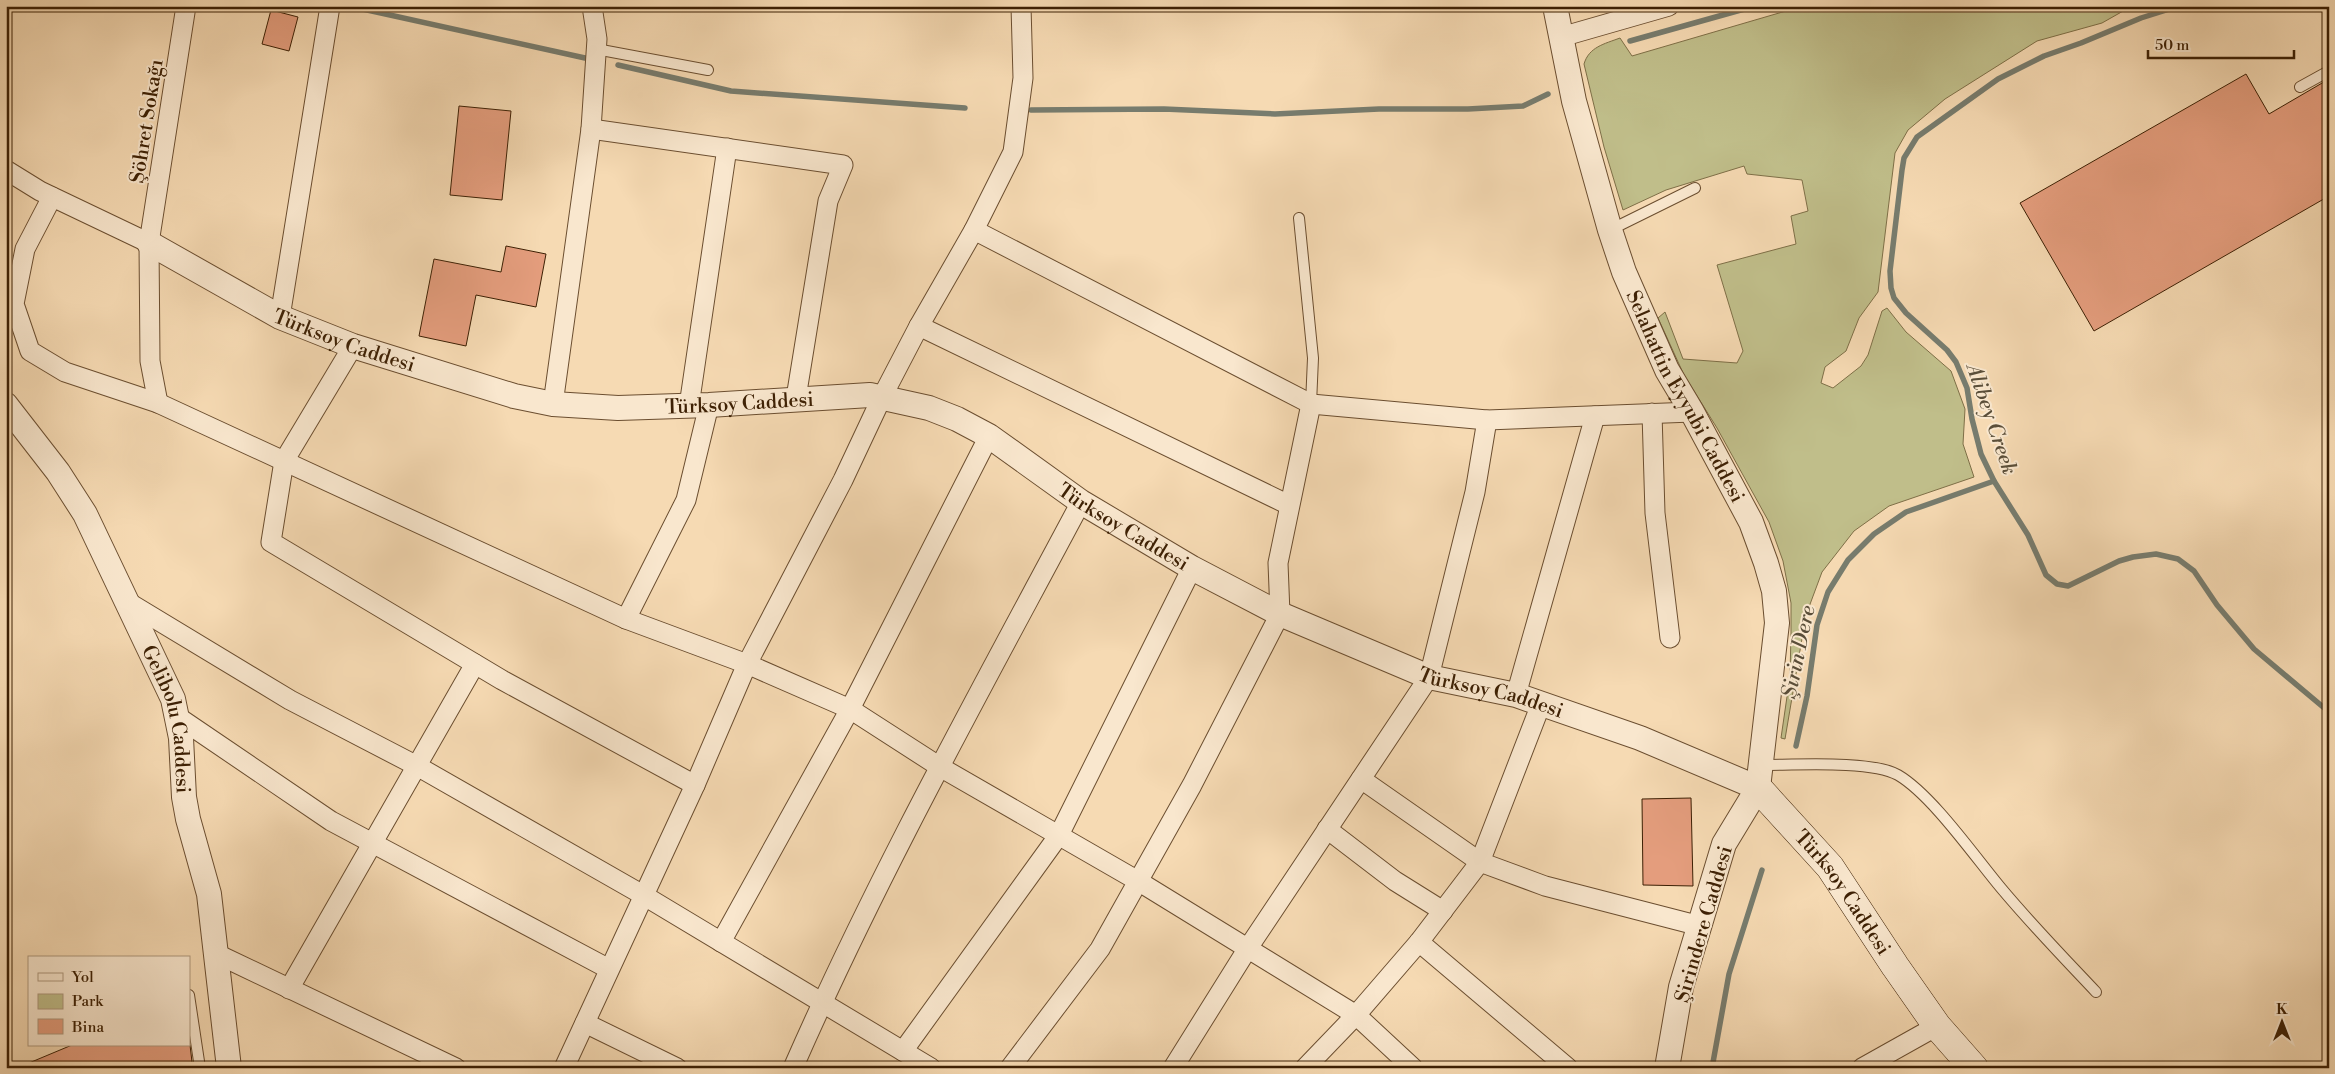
<svg xmlns="http://www.w3.org/2000/svg" width="2335" height="1074" viewBox="0 0 2335 1074" font-family="'Libre Bodoni',serif">
  <style>
    .green { fill: #c0be8a; stroke: #7e6f47 }
    .lines { fill: none; stroke-linecap: round; stroke-linejoin: round }
    .stream { stroke: #777c6e; stroke-width: 5.5 }
    .building { fill: #e49d7d; stroke: #3d2004 }
    .service-casing { stroke: #6b4e30; stroke-width: 12 }
    .minor-casing { stroke: #6b4e30; stroke-width: 21 }
    .tertiary-casing { stroke: #6b4e30; stroke-width: 26 }
    .secondary-casing { stroke: #3d2004; stroke-width: 29 }
    .service { stroke: #f9e7ce; stroke-width: 10 }
    .minor { stroke: #f9e7ce; stroke-width: 19 }
    .tertiary { stroke: #f9e7ce; stroke-width: 24 }
    .secondary { stroke: #f9e7ce; stroke-width: 28 }
    .labels { text-anchor: middle; stroke-width: 4; stroke-linejoin: round; paint-order: stroke }
    .street-label { font-size: 20px; fill: #3d2004; stroke: #f9e7ce }
    .water-label { font-size: 21px; font-style: italic; fill: #5a4e39; stroke: #f9e7ce }
  </style>
  <rect width="100%" height="100%" fill="#f6dab3"/>
  <filter id="stains"><feTurbulence type="fractalNoise" baseFrequency=".004" numOctaves="4"/><feColorMatrix values="0 0 0 0 .2 0 0 0 0 .09 0 0 0 0 .02 0 0 0 .5 -.17"/></filter>
  <radialGradient id="worn" r=".72"><stop offset=".6" stop-color="#630" stop-opacity="0"/><stop offset="1" stop-color="#630" stop-opacity=".3"/></radialGradient>
  <path class="green" d="M1803,6H2132L2102,23L2037,41L1945,99L1908,130L1895,153L1878,292L1859,318L1846,351L1825,367L1821,383L1833,388L1861,366L1868,355L1882,311L1887,308L1906,332L1951,371L1965,409L1963,444L1974,477L1889,506L1854,531L1822,572L1806,615L1785,739L1781,738L1790,676L1791,633V603L1783,561L1769,522L1717,428L1684,375L1658,318L1665,312L1683,359L1737,363L1743,351L1717,265L1796,244L1791,216L1808,211L1802,180L1747,174L1744,166L1666,190L1623,210L1604,147L1584,64C1589,47 1604,44 1620,38L1632,56Z"/>
  <g class="lines">
    <g class="stream">
      <path d="M349,6L585,58"/>
      <path d="M2179,6L2141,18L2081,43L2044,56L1998,79L1917,137L1904,158L1902,170L1890,271L1891,288L1894,298L1906,313L1947,350L1956,362L1967,388L1972,419L1981,454L1994,481L2028,535L2046,575L2057,584L2068,586L2119,561L2133,557L2156,554L2178,559L2194,571L2217,605L2254,649L2329,712"/>
      <path d="M1630,41L1755,6"/>
      <path d="M618,65L731,91L965,108"/>
      <path d="M1031,110L1164,109L1275,114L1379,109H1468L1523,106L1548,94"/>
      <path d="M1796,746L1807,696L1817,625L1828,592L1848,560L1874,534L1906,512L1994,481"/>
      <path d="M1712,1068L1729,974L1762,870"/>
    </g>
  </g>
  <g class="building">
    <path d="M271,10L298,17L289,51L262,44Z"/>
    <path d="M2246,74L2269,114L2329,79V196L2094,331L2020,203Z"/>
    <path d="M459,106L511,111L502,200L450,195Z"/>
    <path d="M506,246L546,254L536,307L476,295L466,346L419,336L434,259L501,272Z"/>
    <path d="M1691,798L1693,886L1643,885L1642,799Z"/>
    <path d="M72,1045H190L192,1062L177,1068H17Z"/>
  </g>
  <g class="lines">
    <defs>
      <g id="service">
        <path d="M596,49L708,70"/>
        <path d="M2300,87L2329,71"/>
        <path d="M1299,218L1313,358L1311,404"/>
        <path d="M1610,230L1695,188"/>
        <path d="M1762,765C1794,765 1872,760 1898,775C1932,795 1975,857 2001,888C2031,924 2064,958 2096,992"/>
        <path d="M189,995L200,1068"/>
      </g>
      <g id="minor">
        <path d="M1561,37L1669,6"/>
        <path d="M591,129L843,165L828,201L796,398"/>
        <path d="M6,170L40,191L149,243"/>
        <path d="M52,197L25,249L14,304L30,351L65,372L158,403L626,619L747,664L850,709L940,767L1138,881L1356,1015L1413,1068"/>
        <path d="M974,230L1311,404L1487,420L1692,412"/>
        <path d="M280,317L330,6"/>
        <path d="M919,326L1289,505"/>
        <path d="M353,346L284,461L271,542L502,680L695,785"/>
        <path d="M158,403L150,361L149,243L186,6"/>
        <path d="M553,404L591,129L597,39L592,6"/>
        <path d="M689,406L727,148"/>
        <path d="M1652,413L1655,513L1670,638"/>
        <path d="M126,601L290,700L417,766L643,895L931,1068"/>
        <path d="M626,619L686,500L709,405"/>
        <path d="M1516,695L1595,416"/>
        <path d="M178,717L331,821L609,969"/>
        <path d="M1361,779L1480,862L1545,886L1700,926"/>
        <path d="M1327,829L1395,881L1443,911"/>
        <path d="M721,942L850,709L989,436"/>
        <path d="M1419,942L1568,1068"/>
        <path d="M217,954L456,1068"/>
        <path d="M289,989L475,664"/>
        <path d="M585,1023L677,1068"/>
        <path d="M903,1051L1059,835L1192,568"/>
        <path d="M564,1068L695,785L747,664L843,480L882,397L919,326L974,230L1013,152L1023,78L1021,6"/>
        <path d="M793,1068C878,874 982,688 1081,502"/>
        <path d="M1010,1068L1100,949L1192,785L1280,614L1278,563L1311,404"/>
        <path d="M1173,1068L1248,948L1429,677L1475,492L1487,420"/>
        <path d="M1305,1068L1356,1015L1419,942L1480,862L1541,704"/>
        <path d="M1862,1068L1937,1026"/>
      </g>
      <g id="tertiary">
        <path id="s1" d="M1555,6L1574,101L1610,230L1624,272L1667,370L1692,412L1751,522L1766,563L1774,591L1777,623L1758,788L1724,844L1681,987L1667,1068"/>
        <path id="s2" d="M149,243L280,317L353,346L514,396L553,404L618,408L709,405L870,395L929,408L957,419L989,436L1081,502L1192,568L1280,614L1429,677L1516,695L1640,738L1758,788"/>
        <path id="s3" d="M6,405L58,472L85,514L173,699L181,738L184,797L188,819L209,894L229,1068"/>
      </g>
      <g id="secondary">
        <path id="s4" d="M1758,788L1830,867L1895,966L1937,1026L1974,1068"/>
      </g>
    </defs>
    <use href="#service" class="service-casing"/>
    <use href="#minor" class="minor-casing"/>
    <use href="#tertiary" class="tertiary-casing"/>
    <use href="#secondary" class="secondary-casing"/>
    <use href="#service" class="service"/>
    <use href="#minor" class="minor"/>
    <use href="#tertiary" class="tertiary"/>
    <use href="#secondary" class="secondary"/>
  </g>
  <g class="labels">
    <g class="street-label">
      <text transform="translate(146 121) rotate(-81)" y="7">Şöhret Sokağı</text>
      <text dy="7" stroke="none"><textPath href="#s2" startOffset="219">Türksoy Caddesi</textPath></text>
      <text dy="7" stroke="none"><textPath href="#s1" startOffset="414">Selahattin Eyyubi Caddesi</textPath></text>
      <text dy="7" stroke="none"><textPath href="#s2" startOffset="624">Türksoy Caddesi</textPath></text>
      <text dy="7" stroke="none"><textPath href="#s2" startOffset="1044">Türksoy Caddesi</textPath></text>
      <text dy="7" stroke="none"><textPath href="#s2" startOffset="1449">Türksoy Caddesi</textPath></text>
      <text dy="7" stroke="none"><textPath href="#s3" startOffset="358">Gelibolu Caddesi</textPath></text>
      <text dy="7" stroke="none"><textPath href="#s4" startOffset="135">Türksoy Caddesi</textPath></text>
      <text transform="translate(1703 924) rotate(-74)" y="7">Şirindere Caddesi</text>
    </g>
    <g class="water-label">
      <text transform="translate(1992 419) rotate(71)" y="7">Alibey Creek</text>
      <text transform="translate(1798 652) rotate(-78)" y="7">Şirin Dere</text>
    </g>
  </g>
  <rect width="2335" height="1074" fill="none" stroke="#f6dab3" stroke-width="25"/>
  <rect x="8" y="8" width="2320" height="1059" fill="none" stroke="#3d2004" stroke-width="2.5"/>
  <rect x="12" y="12" width="2310" height="1049" fill="none" stroke="#3d2004"/>
  <rect x="28" y="956" width="162" height="90" fill="#f9e7ce" stroke="#ae977d"/>
  <rect x="38" y="973" width="25" height="8" fill="#f9e7ce" stroke="#ae977d"/>
  <text x="72" y="982" font-size="15" fill="#3d2004">Yol</text>
  <rect x="38" y="994" width="25" height="15" fill="#c0be8a" stroke="#ae977d"/>
  <text x="72" y="1006" font-size="15" fill="#3d2004">Park</text>
  <rect x="38" y="1019" width="25" height="15" fill="#e49d7d" stroke="#ae977d"/>
  <text x="72" y="1032" font-size="15" fill="#3d2004">Bina</text>
  <g transform="translate(2282 1022)" stroke="#f9e7ce" stroke-width="4" paint-order="stroke">
  <path d="M0-4L9 19L0 12L-9 19Z" fill="#3d2004"/>
  <text y="-8" font-size="14" font-weight="bold" text-anchor="middle" fill="#3d2004">K</text>
  </g>
  <path d="M2148 50v8h146v-8" fill="none" stroke="#3d2004" stroke-width="2.5"/>
  <text x="2155" y="50" font-size="15" fill="#3d2004" stroke="#f9e7ce" stroke-width="4" paint-order="stroke">50 m</text>
  <rect width="100%" height="100%" filter="url(#stains)"/>
  <rect width="100%" height="100%" fill="url(#worn)"/>
</svg>
